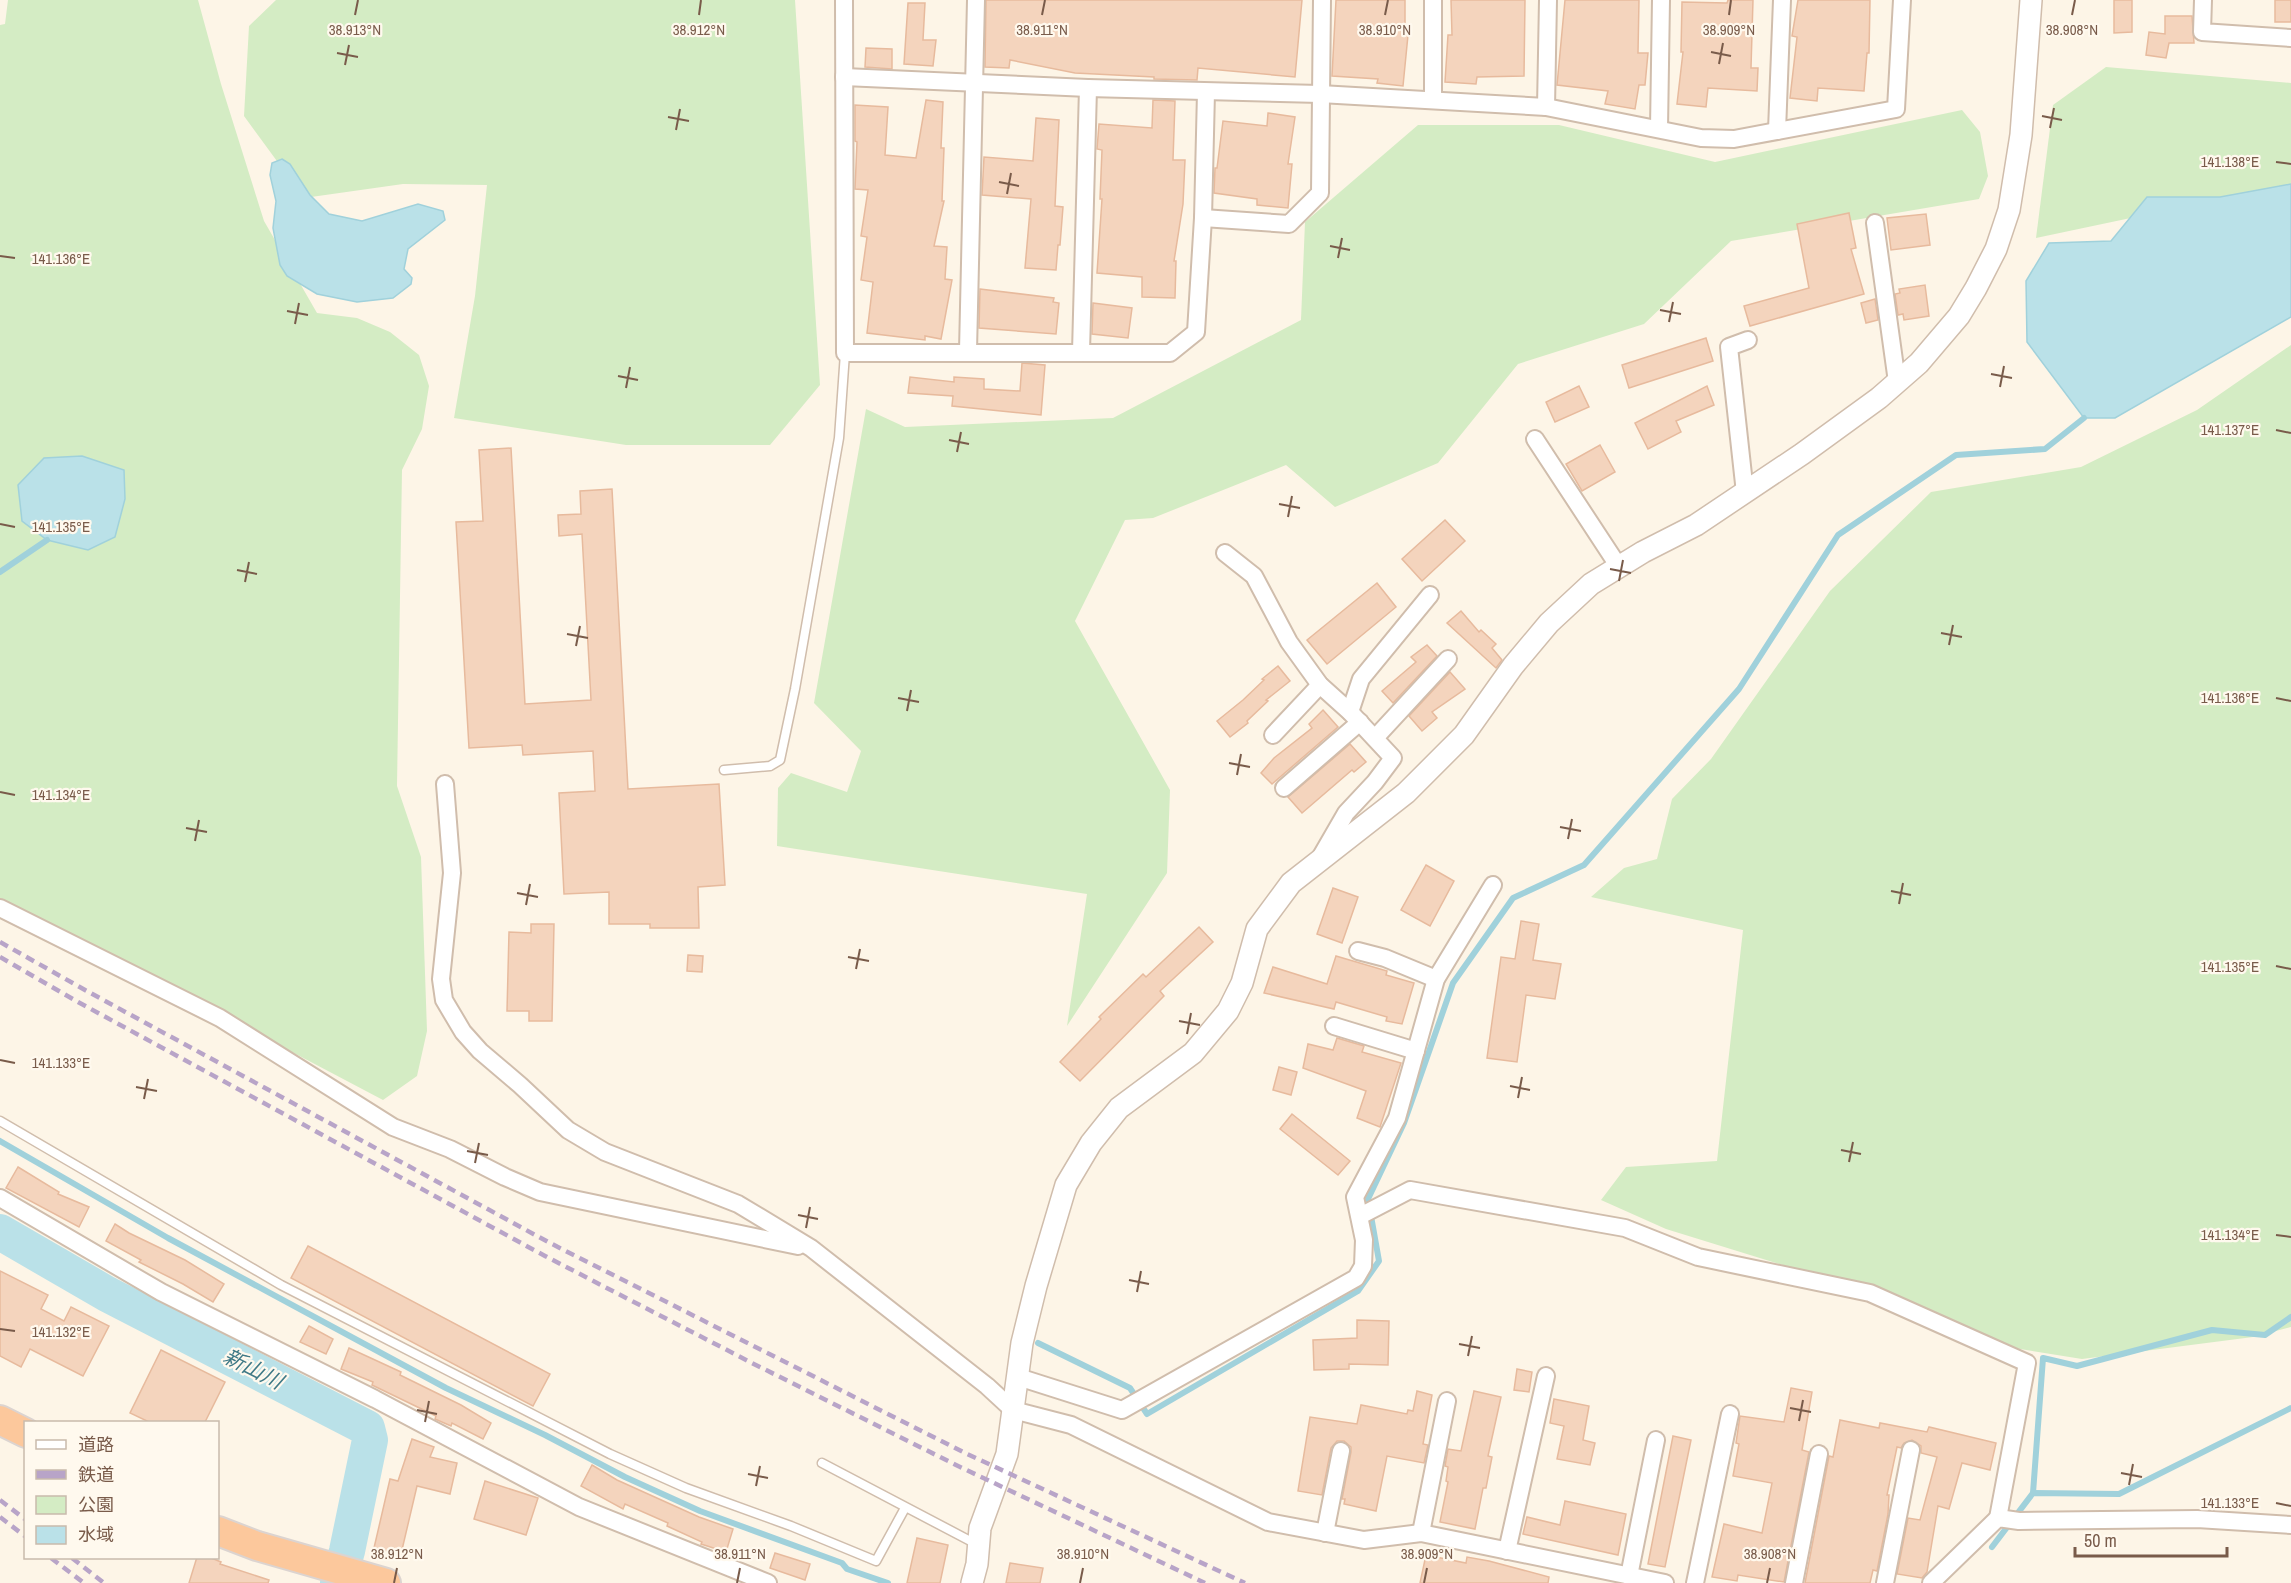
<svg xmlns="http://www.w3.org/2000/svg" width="2291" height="1583" viewBox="0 0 2291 1583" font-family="'Archivo Narrow','Noto Sans JP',sans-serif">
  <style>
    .green { fill: #d4ecc4 }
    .water { fill: #bae1e8; stroke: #a0d1db; stroke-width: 1.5 }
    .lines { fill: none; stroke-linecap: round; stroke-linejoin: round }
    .stream { stroke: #a0d1db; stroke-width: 6 }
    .river { stroke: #bae1e8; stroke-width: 36 }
    .building { fill: #f4d4bd; stroke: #e7ba9d; stroke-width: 1.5 }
    .service-casing { stroke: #d0bdac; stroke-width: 11 }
    .minor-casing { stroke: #d0bdac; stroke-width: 20 }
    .tertiary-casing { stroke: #d0bdac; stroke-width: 24 }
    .trunk-casing { stroke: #dcd4d0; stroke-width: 32 }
    .service { stroke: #fff; stroke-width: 8 }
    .minor { stroke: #fff; stroke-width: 16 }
    .tertiary { stroke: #fff; stroke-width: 21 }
    .trunk { stroke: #fcc89c; stroke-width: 28 }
    .rail { stroke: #b8a4c8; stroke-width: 4.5; stroke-dasharray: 9 6; stroke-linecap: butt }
    .ticks { fill: none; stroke: #795b4a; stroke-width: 2 }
    .labels { text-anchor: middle; stroke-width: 4.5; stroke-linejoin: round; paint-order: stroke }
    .water-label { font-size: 21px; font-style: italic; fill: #3f7986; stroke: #fff9ee }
    .ticks-label { font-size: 15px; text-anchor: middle; fill: #795b4a; stroke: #fff9ee; stroke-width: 4.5; stroke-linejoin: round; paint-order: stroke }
  </style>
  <rect width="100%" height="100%" fill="#fdf5e7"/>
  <g class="green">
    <path d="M8,0H198L221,84L264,221L317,313L357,318L390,332L419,355L429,386L422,429L402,470L397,786L421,857L427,1031L417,1076L383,1100L0,898V25L5,24Z"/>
    <path d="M276,0H795L820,385L770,445H626L454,418L475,296L487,185L403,184L304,198L244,116L249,26Z"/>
    <path d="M2106,67L2291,83V184L2036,238L2053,105Z"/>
    <path d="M1962,110L1980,132L1988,176L1979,199L1731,241L1644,324L1518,364L1438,463L1335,507L1286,465L1153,518L1125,520L1075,621L1170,790L1167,873L1067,1026L1087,894L777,846L778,788L791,773L847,792L861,751L814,703L866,409L905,427L1113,418L1301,320L1305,222L1418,125H1559L1715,162Z"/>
    <path d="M2291,345V1327L2253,1337L2082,1359L2008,1347L1893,1299L1666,1229L1601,1200L1626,1167L1717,1161L1743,930L1591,897L1624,868L1657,859L1672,799L1711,759L1830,591L1931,492L2081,467L2197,410Z"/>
  </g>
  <g class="water">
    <path d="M282,159L290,164L310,195L329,214L362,221L418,204L443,211L445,220L408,249L404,269L412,278L411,284L393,298L357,302L317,294L287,276L280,265L273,228L276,201L270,175L272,163Z"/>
    <path d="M2291,184V317L2115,418H2084L2027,342L2026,281L2049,243L2111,241L2147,197H2220Z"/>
    <path d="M82,456L124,470L125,499L115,537L88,550L47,540L22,521L18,485L44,458Z"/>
  </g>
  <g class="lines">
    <g class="stream">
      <path d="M0,572L47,540"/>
      <path d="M0,1141L168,1238L446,1388L545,1435L625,1477L700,1511L842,1563L847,1569L888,1583"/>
      <path d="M1038,1343L1130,1388L1147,1414L1358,1291L1379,1261L1368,1199L1404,1123L1453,983L1513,898L1584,865L1739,689L1838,535L1956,455L2045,449L2084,418"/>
      <path d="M2033,1493L2043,1358L2077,1366L2212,1330L2265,1335L2291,1317"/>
      <path d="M1992,1547L2033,1493L2119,1494L2291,1408"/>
    </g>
    <path class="river" d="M0,1232L107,1294L367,1428L370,1440L347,1551L338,1583"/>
  </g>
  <g class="building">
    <path d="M986,0H1302L1295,77L1198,68L1197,80L1154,79V77L1075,73L1010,60L1009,68L985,67Z"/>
    <path d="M1336,0H1405V34L1408,35L1403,86L1377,83L1378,79L1332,76Z"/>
    <path d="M1451,0H1525L1524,76L1477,77L1476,84L1445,82L1448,35H1452Z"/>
    <path d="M1565,0H1639L1638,53H1648L1645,85H1639L1635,109L1605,104L1608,91L1557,85Z"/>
    <path d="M1728,0H1753L1751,68H1758L1757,91L1708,88L1706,107L1677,104L1683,52H1681L1682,2L1727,3Z"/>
    <path d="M1798,0H1870L1869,53H1867L1864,91L1818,88L1817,101L1790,98L1797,37L1792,36Z"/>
    <path d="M2114,0H2132V32L2114,33Z"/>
    <rect x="2275" y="0" width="16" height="22"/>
    <path d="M908,3H925L923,40H936L933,66L904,64Z"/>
    <path d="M2165,16H2192L2194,43H2169L2166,58L2146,55L2149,32L2165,34Z"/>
    <path d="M866,48L892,49V69L865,67Z"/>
    <path d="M926,100L943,102L941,148H944L942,201H944L934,246L947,247L945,279L952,280L941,339L925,336V340L867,333L873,282L861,280L867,237L861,236L868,190L855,189L857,142L855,141V105L888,107L885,155L916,158Z"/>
    <path d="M1153,100L1175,101L1173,160H1185L1183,204L1174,261H1176L1175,298L1142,297V277L1097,273L1102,199H1100L1102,150L1097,149L1099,124L1152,128Z"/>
    <path d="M1268,113L1295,117L1288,164H1292L1288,208L1257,205V199L1214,193L1215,168H1217L1223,121L1267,126Z"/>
    <path d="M1036,118L1059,120L1055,206L1063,207L1060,245H1058L1056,270L1025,268L1031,199L982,195L984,157L1033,161Z"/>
    <path d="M1849,213L1856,248L1851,249L1864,294L1750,326L1744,306L1809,288L1797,224Z"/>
    <path d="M1926,214L1930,245L1891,250L1887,218Z"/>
    <path d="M1925,285L1929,316L1904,320L1903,314L1898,315L1895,294L1900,293L1899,289Z"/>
    <path d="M980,289L1054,298L1053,302L1059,303L1056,334L979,328Z"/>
    <path d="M1875,299L1878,320L1866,323L1861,303Z"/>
    <path d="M1093,303L1132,308L1128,338L1092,334Z"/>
    <path d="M1706,338L1713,361L1629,388L1622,365Z"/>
    <path d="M1022,363L1045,365L1041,415L952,406L953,396L908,393L910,377L954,382V377L984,379V389L1020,391Z"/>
    <path d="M1579,386L1589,407L1555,422L1546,402Z"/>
    <path d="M1707,386L1714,405L1676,421L1681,432L1648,449L1635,423Z"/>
    <path d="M1600,445L1615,472L1582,491L1566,464Z"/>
    <path d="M511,448L525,704L591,700L582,534L559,536L558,515L581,514L580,491L612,489L628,789L719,784L725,885L698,887L699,928H650V924H609V892L564,894L559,793L595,791L593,751L523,755L522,745L469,748L456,522L483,521L479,450Z"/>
    <path d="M1445,520L1465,541L1422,581L1402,559Z"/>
    <path d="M1377,583L1396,607L1327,664L1307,640Z"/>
    <path d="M1461,611L1479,632L1481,630L1496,644L1492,648L1502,660L1496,668L1447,623Z"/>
    <path d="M1427,645L1437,656L1393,703L1382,691L1416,662L1411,657Z"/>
    <path d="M1278,666L1290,681L1266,700L1268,701L1247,721L1248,723L1230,737L1217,721L1243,700L1264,680L1262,679Z"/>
    <path d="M1450,672L1465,689L1432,712L1437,718L1422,731L1409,716Z"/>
    <path d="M1323,710L1338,727L1272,784L1261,773L1274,758L1312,728L1309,724Z"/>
    <path d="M1350,744L1366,762L1354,772L1352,770L1302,813L1288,797Z"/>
    <path d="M1426,865L1454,881L1430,926L1401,910Z"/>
    <path d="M1333,888L1358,897L1342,943L1317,934Z"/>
    <path d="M1521,921L1539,924L1533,960L1561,964L1555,999L1526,995L1517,1062L1487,1058L1501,957L1515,959Z"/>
    <path d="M531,924H554L552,1021H529V1011H507L509,932L531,933Z"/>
    <path d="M1199,927L1213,942L1160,991L1164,996L1080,1081L1060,1062L1101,1019L1099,1017L1143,974L1146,977Z"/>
    <path d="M688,955L703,956L702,972L687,971Z"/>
    <path d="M1336,956L1387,971L1386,975L1414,983L1402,1024L1386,1021L1387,1017L1336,1002L1334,1009L1264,993L1273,967L1327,984Z"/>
    <path d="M1337,1038L1364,1046L1362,1052L1401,1063L1380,1127L1357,1118L1366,1091L1303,1068L1308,1044L1333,1050Z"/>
    <path d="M1279,1067L1297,1072L1291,1095L1273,1090Z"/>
    <path d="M1292,1114L1350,1161L1338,1175L1280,1129Z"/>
    <path d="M18,1167L59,1192L58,1194L89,1207L79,1227L6,1188Z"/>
    <path d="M115,1224L129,1233L185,1260L224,1284L213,1302L183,1284L139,1262L141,1260L106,1241Z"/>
    <path d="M308,1246L550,1374L533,1406L291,1278Z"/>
    <path d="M0,1271L48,1295L41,1309L64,1321L71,1307L109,1326L83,1376L30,1349L21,1367L0,1356Z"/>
    <path d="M1357,1320L1389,1321L1388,1365L1349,1364V1369L1314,1370L1313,1340L1357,1338Z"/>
    <path d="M309,1326L333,1339L326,1354L300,1342Z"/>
    <path d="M349,1348L401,1372L400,1375L461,1405L491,1423L483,1439L452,1423L451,1426L435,1419L436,1416L372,1385L373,1382L341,1369Z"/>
    <path d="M161,1350L225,1382L205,1422H149L130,1413Z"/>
    <path d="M1517,1369L1532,1372L1529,1392L1514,1390Z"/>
    <path d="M1791,1388L1812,1392L1802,1450L1809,1452L1784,1582L1738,1575L1737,1581L1712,1577L1724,1524L1762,1533L1772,1483L1733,1476L1739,1444L1736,1443L1740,1416L1784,1422Z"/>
    <path d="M1417,1391L1432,1395L1423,1444L1428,1445L1424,1463L1387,1456L1376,1511L1344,1504L1345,1499H1342L1351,1452V1447L1344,1441H1337L1331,1448L1322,1495L1298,1491L1310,1417L1357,1424L1361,1405L1407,1414L1408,1410L1413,1411Z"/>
    <path d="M1474,1391L1501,1397L1488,1456L1492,1457L1486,1488H1483L1475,1529L1440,1522L1448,1482L1446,1481L1448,1467L1445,1466L1448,1449L1461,1451Z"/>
    <path d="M1554,1399L1589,1406L1583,1440L1595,1443L1590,1465L1557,1459L1564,1426L1550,1423Z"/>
    <path d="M1840,1420L1879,1428L1880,1423L1927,1432L1929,1427L1996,1443L1990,1470L1962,1463L1949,1509L1938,1506L1927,1572L1922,1578L1897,1574L1908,1518L1920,1520L1937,1457L1921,1453V1446L1912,1440L1904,1443L1901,1448L1897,1447L1887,1495H1889L1888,1514L1877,1571L1873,1570L1870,1583H1805L1829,1456L1833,1457Z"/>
    <path d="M1673,1436L1691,1440L1665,1567L1648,1564Z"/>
    <path d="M412,1439L434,1447L430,1457L457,1463L450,1494L417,1486L401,1554L374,1548L390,1479L398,1481Z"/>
    <path d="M592,1465L617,1480L699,1517L733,1529L726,1552L701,1544L702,1542L667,1526L668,1523L625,1504L623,1509L581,1486Z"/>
    <path d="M485,1481L538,1498L526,1535L474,1519Z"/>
    <path d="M1565,1501L1626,1514L1618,1555L1523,1534L1527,1517L1560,1525Z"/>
    <path d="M917,1538L948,1545L940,1583H907Z"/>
    <path d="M775,1553L810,1564L805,1580L770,1568Z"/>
    <path d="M1426,1555L1466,1563L1467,1557L1489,1561L1549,1577L1548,1583H1420Z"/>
    <path d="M197,1557H209L221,1562L220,1564L269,1580L268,1583H189Z"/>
    <path d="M1010,1563L1043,1568L1040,1583H1006Z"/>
  </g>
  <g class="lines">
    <defs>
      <g id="service">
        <path d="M724,770L770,766L780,760L795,689L839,438L845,353"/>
        <path d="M0,1121L281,1285L610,1454L686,1488L791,1526L876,1561L905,1508"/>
        <path d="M822,1463L978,1545"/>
      </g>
      <g id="minor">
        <path d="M844,0L845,353H1170L1196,332L1203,218L1206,92"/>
        <path d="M2203,0L2202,32L2291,38"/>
        <path d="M844,77L1088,88L1320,94L1546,107L1701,138L1734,139L1896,109L1902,0"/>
        <path d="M1433,99V0"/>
        <path d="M1546,107L1548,0"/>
        <path d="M1659,128L1661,0"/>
        <path d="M1777,131L1782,0"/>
        <path d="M1203,218L1289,224L1320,193L1322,0"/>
        <path d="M1875,223L1897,382"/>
        <path d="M968,351L976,0"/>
        <path d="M1081,352L1088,88"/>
        <path d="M1535,439L1619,567"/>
        <path d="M1745,493L1729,347L1748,340"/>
        <path d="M1225,553L1254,576L1289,642L1320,685L1350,712L1393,758L1375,782L1346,813L1320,858"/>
        <path d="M1350,712L1361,679L1430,595"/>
        <path d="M1273,735L1320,685"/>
        <path d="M1375,738L1448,659"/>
        <path d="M445,784L452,873L441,979L444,1000L463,1032L480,1051L520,1085L568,1130L605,1152L738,1204L811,1248L987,1386L1013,1410L1071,1425L1268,1522L1364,1540L1421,1533L1665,1583"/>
        <path d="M1284,788L1360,722"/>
        <path d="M0,908L220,1018L393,1127L450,1149L505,1177L540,1192L798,1246"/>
        <path d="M1358,951L1385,958L1436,979"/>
        <path d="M1334,1026L1416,1051"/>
        <path d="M0,1198L161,1292L375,1399L579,1507L768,1583"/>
        <path d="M1360,1216L1410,1190L1625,1228L1698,1257L1870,1293L2027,1363L1998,1518"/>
        <path d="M1018,1377L1122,1410L1356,1278L1363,1266L1364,1240L1355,1197L1397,1118L1436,979L1493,885"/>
        <path d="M1325,1533L1341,1451"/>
        <path d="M1421,1533L1447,1401"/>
        <path d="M1507,1551L1546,1376"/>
        <path d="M1629,1576L1656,1440"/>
        <path d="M1695,1583L1730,1414"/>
        <path d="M1794,1583L1819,1454"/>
        <path d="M1885,1583L1911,1450"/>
        <path d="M1931,1583L1998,1518L2019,1521L2197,1519L2291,1525"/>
      </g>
      <path id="tertiary" d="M972,1583L977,1564L980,1528L1007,1454L1022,1343L1036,1286L1066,1185L1091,1143L1119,1108L1193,1053L1228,1011L1242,983L1257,929L1291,883L1406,793L1464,735L1513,666L1549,623L1591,584L1643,552L1696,525L1802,454L1879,398L1919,363L1959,316L1976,288L1996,249L2009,210L2021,135L2031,0"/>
      <g id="trunk">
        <path d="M0,1420L26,1433"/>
        <path d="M218,1531L257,1546L386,1583"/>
      </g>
    </defs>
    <use href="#service" class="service-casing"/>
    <use href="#minor" class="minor-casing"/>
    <use href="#tertiary" class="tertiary-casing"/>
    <use href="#trunk" class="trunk-casing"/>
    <use href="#service" class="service"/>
    <use href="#minor" class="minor"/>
    <use href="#tertiary" class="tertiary"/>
    <use href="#trunk" class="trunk"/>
    <g class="rail">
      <path d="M0,942L85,990L550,1243L963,1452L1245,1583"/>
      <path d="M0,957L78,1002L545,1256L752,1363L956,1465L1205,1583"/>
      <path d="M0,1500L26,1520"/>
      <path d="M0,1517L26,1537"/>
      <path d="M51,1558L84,1583"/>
      <path d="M72,1558L104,1583"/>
    </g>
  </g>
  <path class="ticks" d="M355,15L358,0M699,15L701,0M1042,15L1045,0M1385,15L1388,0M1729,15L1731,0M2072,15L2075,0M1711,52L1731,56M337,53L358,57M1719,64L1723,43M345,65L349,45M2042,116L2062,120M668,117L689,121M2050,128L2054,108M676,130L680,109M2276,162L2291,164M999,182L1019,186M1007,194L1011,173M1330,246L1350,250M0,256L15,258M1338,258L1342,238M1660,310L1681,314M287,311L308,315M1669,322L1673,302M295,324L299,303M1991,374L2012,378M618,376L638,380M2000,387L2004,366M626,388L630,367M2276,430L2291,433M949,440L969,444M957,452L961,432M1279,504L1300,508M1288,517L1292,496M0,524L15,527M1610,569L1631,573M237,570L257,574M1619,581L1623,560M245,582L249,562M1941,633L1962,637M567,634L588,638M1949,645L1953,625M576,646L580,626M898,698L919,702M2276,698L2291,701M907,711L911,690M1229,763L1250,767M1237,775L1241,754M0,792L15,795M1560,827L1581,831M186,828L207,832M1568,839L1572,819M195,841L199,820M1891,891L1911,895M517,893L538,897M1899,904L1903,883M526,905L530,884M848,957L869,961M2276,966L2291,969M856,969L860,949M1179,1021L1200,1025M1187,1034L1191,1013M0,1060L15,1063M1510,1086L1530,1090M136,1087L157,1091M1518,1098L1522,1077M144,1099L148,1079M1841,1150L1861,1154M467,1151L488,1155M1849,1162L1853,1142M475,1163L479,1143M798,1215L818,1219M806,1228L810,1207M2276,1235L2291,1237M1129,1280L1149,1284M1137,1292L1141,1271M0,1329L15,1331M1459,1344L1480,1348M1468,1356L1472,1336M1790,1408L1811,1412M417,1410L437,1414M1799,1421L1803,1400M425,1422L429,1401M2121,1473L2142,1477M748,1474L768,1478M2129,1485L2133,1464M756,1486L760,1466M2276,1503L2291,1506M394,1583L397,1568M737,1583L740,1568M1080,1583L1083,1568M1424,1583L1427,1568M1767,1583L1770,1568"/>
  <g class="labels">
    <g class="water-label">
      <text transform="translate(253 1369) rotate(27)" y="7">新山川</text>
    </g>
  </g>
  <g class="ticks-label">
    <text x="355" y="35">38.913°N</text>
    <text x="699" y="35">38.912°N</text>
    <text x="1042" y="35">38.911°N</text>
    <text x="1385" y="35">38.910°N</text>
    <text x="1729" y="35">38.909°N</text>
    <text x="2072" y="35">38.908°N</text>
    <text x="2230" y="167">141.138°E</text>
    <text x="61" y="264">141.136°E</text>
    <text x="2230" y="435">141.137°E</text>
    <text x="61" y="532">141.135°E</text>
    <text x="2230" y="703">141.136°E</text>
    <text x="61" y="800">141.134°E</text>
    <text x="2230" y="972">141.135°E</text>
    <text x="61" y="1068">141.133°E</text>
    <text x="2230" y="1240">141.134°E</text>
    <text x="61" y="1337">141.132°E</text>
    <text x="2230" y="1508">141.133°E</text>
    <text x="397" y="1559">38.912°N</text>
    <text x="740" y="1559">38.911°N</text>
    <text x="1083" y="1559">38.910°N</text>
    <text x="1427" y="1559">38.909°N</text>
    <text x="1770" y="1559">38.908°N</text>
  </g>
  <rect x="24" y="1421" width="195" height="138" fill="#fff9ee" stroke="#c9baac" stroke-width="1.5"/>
  <rect x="36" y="1440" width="30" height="9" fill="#ffffff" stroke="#c9baac" stroke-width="1.5"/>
  <text x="78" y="1451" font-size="18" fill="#795b4a">道路</text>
  <rect x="36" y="1470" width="30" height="9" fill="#b8a4c8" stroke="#c9baac" stroke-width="1.5"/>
  <text x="78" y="1481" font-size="18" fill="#795b4a">鉄道</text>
  <rect x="36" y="1496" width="30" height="18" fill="#d4ecc4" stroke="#c9baac" stroke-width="1.5"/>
  <text x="78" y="1511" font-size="18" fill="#795b4a">公園</text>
  <rect x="36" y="1526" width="30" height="18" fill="#bae1e8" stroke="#c9baac" stroke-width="1.5"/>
  <text x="78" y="1541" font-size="18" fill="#795b4a">水域</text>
  <path d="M2075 1547v9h152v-9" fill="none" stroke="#795b4a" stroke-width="3"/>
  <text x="2084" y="1547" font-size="18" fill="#795b4a" stroke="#fff9ee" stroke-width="4.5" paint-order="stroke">50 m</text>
</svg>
